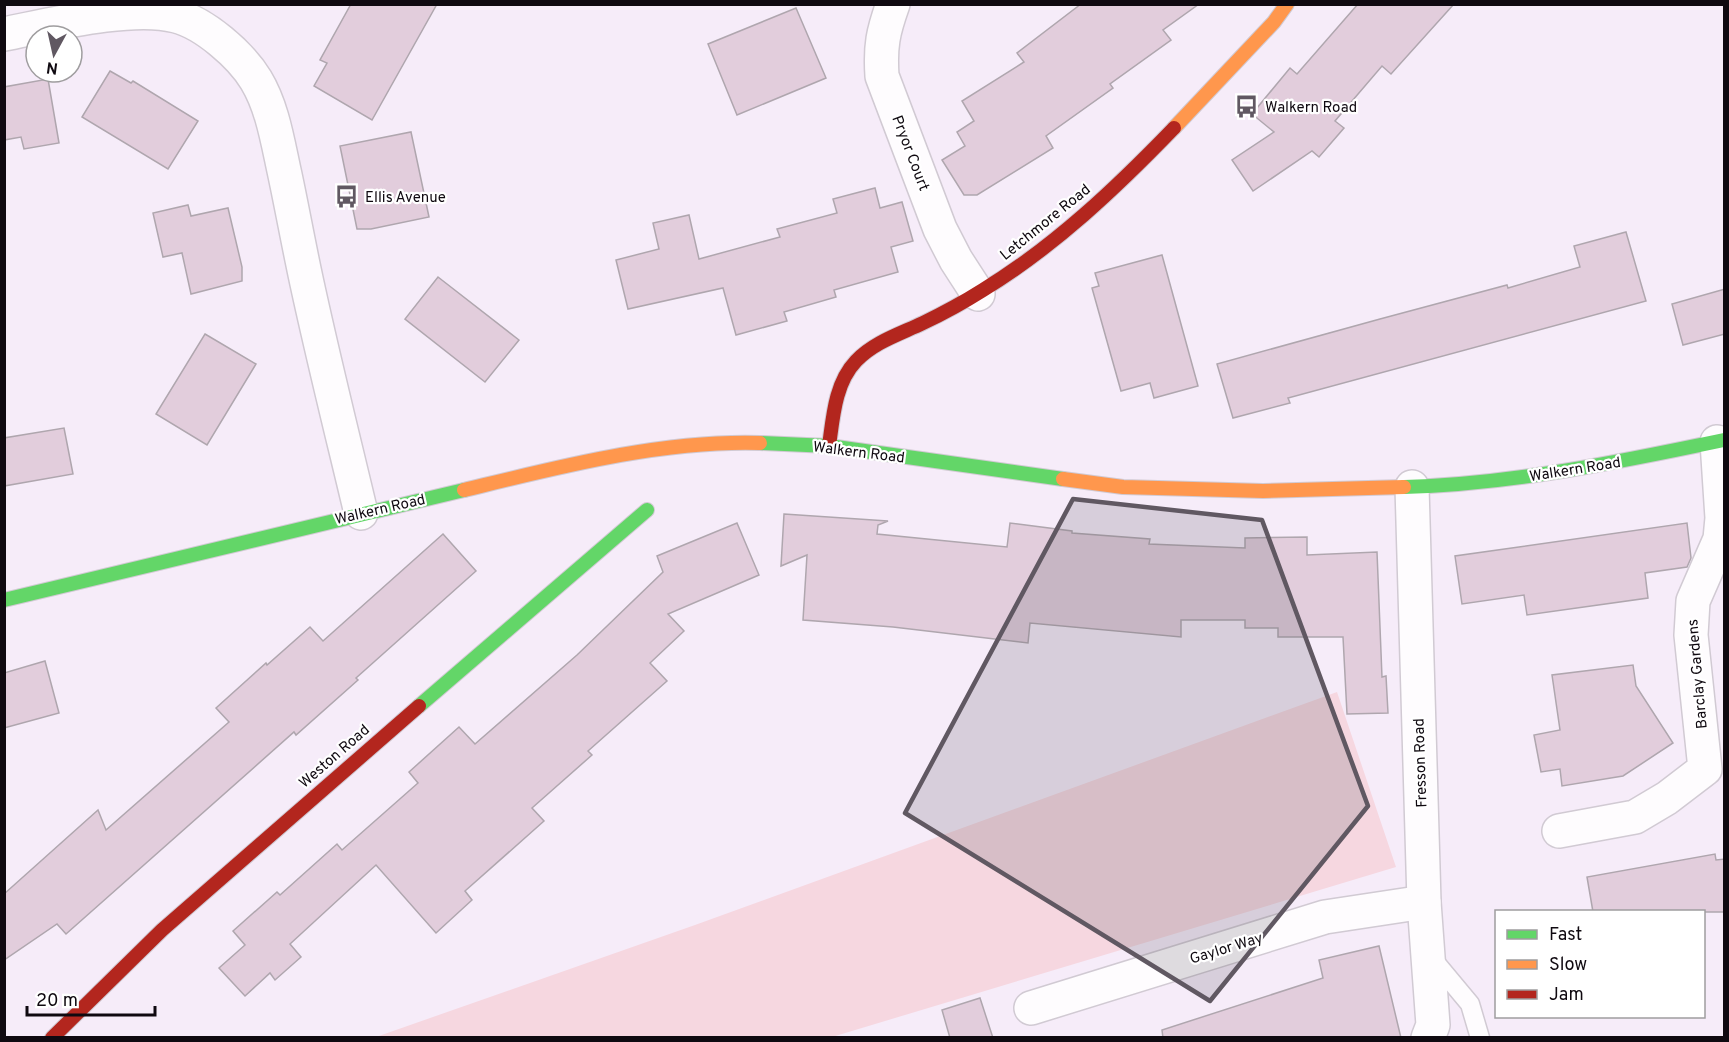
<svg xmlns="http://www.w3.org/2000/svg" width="1729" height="1042" viewBox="0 0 1729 1042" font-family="Overpass,sans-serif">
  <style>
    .green { fill: #f6d7e0 }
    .building { fill: #e2cddc; stroke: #afa6ae; stroke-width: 1.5 }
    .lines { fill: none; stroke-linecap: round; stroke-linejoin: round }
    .lane-casing { stroke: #d1cad3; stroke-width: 21 }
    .street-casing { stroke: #d1cad3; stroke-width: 36 }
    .fast-casing { stroke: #d1cad3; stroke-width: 16 }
    .slow-casing { stroke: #d1cad3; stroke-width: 16 }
    .jam-casing { stroke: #d1cad3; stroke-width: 16 }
    .lane { stroke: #fefcfe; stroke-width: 18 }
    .street { stroke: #fefcfe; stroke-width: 33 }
    .fast { stroke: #63d668; stroke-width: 14 }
    .slow { stroke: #ff974d; stroke-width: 14 }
    .jam { stroke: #b3261e; stroke-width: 14 }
    .marked { fill: #605862; fill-opacity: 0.2; stroke: #605862; stroke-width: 4.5; stroke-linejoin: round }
    .labels { text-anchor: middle; stroke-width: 4.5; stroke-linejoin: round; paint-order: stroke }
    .poi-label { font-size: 15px; fill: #0f0910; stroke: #fff; text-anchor: start }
    .street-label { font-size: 15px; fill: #0f0910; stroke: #fff }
  </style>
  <rect width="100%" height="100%" fill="#f6ecf9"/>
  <path class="green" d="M1337,692L1396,867L832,1037H376L695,925Z"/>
  <g class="building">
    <path d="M351,4H437L372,120L314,86L327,63L320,60Z"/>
    <path d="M1081,4H1199L1163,30L1171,40L1110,84L1113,88L1046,136L1053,148L977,195H964L942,160L965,146L957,132L974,121L962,101L1024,62L1017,53Z"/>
    <path d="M1358,4H1454L1391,74L1382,66L1335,121L1344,128L1319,157L1312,151L1253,191L1232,160L1274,132L1252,114L1290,68L1297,74Z"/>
    <path d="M796,8L826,78L737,115L708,44Z"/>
    <path d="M110,71L131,83L133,81L198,121L168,169L82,117Z"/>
    <path d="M48,79L59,143L24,149L21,137L4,140V87Z"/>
    <path d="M411,132L429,217L371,229H357L340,146Z"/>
    <path d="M875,188L880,208L902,202L913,241L891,247L898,272L834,290L836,297L784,312L787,321L736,335L723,288L628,309L616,260L659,249L653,223L689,215L699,259L780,237L777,229L837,213L833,199Z"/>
    <path d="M188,205L191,216L228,208L242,267V281L191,294L182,253L163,257L153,213Z"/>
    <path d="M1626,232L1646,301L1288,398L1290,403L1233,418L1217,364L1380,319L1507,285L1508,288L1580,267L1574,246Z"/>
    <path d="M1162,255L1198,386L1154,398L1150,383L1121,391L1092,288L1099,286L1095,273Z"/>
    <path d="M438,277L519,340L485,382L405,319Z"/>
    <path d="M1725,289V334L1683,345L1672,304Z"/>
    <path d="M205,334L256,364L207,445L156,414Z"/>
    <path d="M64,428L73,474L4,486V438Z"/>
    <path d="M784,514L888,521L878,525L877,534L1007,547L1010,523L1072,531V533L1150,539L1149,544L1245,548V538L1307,537V555L1377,552L1382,677L1386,676L1388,713L1347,714L1343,637H1278V628H1245V620H1181V637L1030,623L1028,643L893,627L803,620L807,555L781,566Z"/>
    <path d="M737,523L759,575L668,614L684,631L650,663L667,681L588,751L592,755L532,808L544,821L465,891L472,900L436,933L376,865L290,944L301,957L275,980L270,973L245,996L219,968L245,945L233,931L277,892L280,895L337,844L342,850L418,783L409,772L459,727L475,744L577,655L663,572L657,556Z"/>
    <path d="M1687,523L1691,558L1687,567L1645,573L1648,598L1527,615L1524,595L1462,604L1455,556Z"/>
    <path d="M443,534L476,571L356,678L358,680L296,735L294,732L66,934L57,924L4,960V894L98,810L106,830L229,722L216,708L266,663L267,665L310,627L323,641Z"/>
    <path d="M45,661L59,713L4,728V673Z"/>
    <path d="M1633,665L1636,686L1673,743L1623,776L1562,786L1560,769L1541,772L1534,735L1560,730L1552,675Z"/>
    <path d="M1715,854L1716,860L1725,859V912H1593L1587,877Z"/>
    <path d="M1379,946L1401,1038H1163L1162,1030L1323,978L1319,960Z"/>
    <path d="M980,998L993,1038H950L942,1010Z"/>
  </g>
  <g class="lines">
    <defs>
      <path id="lane" d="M1430,956L1470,1004L1480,1038"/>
      <g id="street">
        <path d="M893,4C883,32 880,46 882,76L940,229L956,260L978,294"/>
        <path d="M4,34C50,25 132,4 176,16C204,23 241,55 256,80C273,108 278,144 285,175C292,208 298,241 305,274C322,354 342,433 361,513"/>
        <path d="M1412,487L1424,902L1433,1025L1428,1038"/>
        <path d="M1559,831L1635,817L1667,798L1705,769L1691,635L1693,601L1720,539L1722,518L1717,442"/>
        <path d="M1031,1008L1325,917L1424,902"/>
      </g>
      <g id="fast">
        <path d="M760,443L829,446L1063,479"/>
        <path d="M1404,487C1512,484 1619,462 1724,440"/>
        <path d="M4,600L464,490"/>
        <path d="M419,706L647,510"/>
      </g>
      <g id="slow">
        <path d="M1174,128L1274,22L1287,4"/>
        <path d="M1063,479L1123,487L1263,491L1404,487"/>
        <path d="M464,490C559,467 662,440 760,443"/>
      </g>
      <g id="jam">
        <path d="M829,446C833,417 835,383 856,361C874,342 900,334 923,323C944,313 964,302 983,290C1055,246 1116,188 1174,128"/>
        <path d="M52,1038L162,930L419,706"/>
      </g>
    </defs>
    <use href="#lane" class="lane-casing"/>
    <use href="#street" class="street-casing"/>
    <use href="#fast" class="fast-casing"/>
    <use href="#slow" class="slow-casing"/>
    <use href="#jam" class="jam-casing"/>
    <use href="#lane" class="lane"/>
    <use href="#street" class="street"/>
    <use href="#fast" class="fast"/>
    <use href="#slow" class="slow"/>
    <use href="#jam" class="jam"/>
  </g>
  <path class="marked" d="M1073,499L1262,520L1368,806L1210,1001L905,813Z"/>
  <defs>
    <symbol id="bus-bare" viewBox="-9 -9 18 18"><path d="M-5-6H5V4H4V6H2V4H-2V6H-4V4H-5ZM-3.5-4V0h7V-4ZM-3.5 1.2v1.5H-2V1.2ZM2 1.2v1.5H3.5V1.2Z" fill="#605862" stroke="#fff" stroke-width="2.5" paint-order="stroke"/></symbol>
  </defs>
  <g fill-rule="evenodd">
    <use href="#bus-bare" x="1230" y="90" width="33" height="33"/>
    <use href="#bus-bare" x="330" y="180" width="33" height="33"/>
  </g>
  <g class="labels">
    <g class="poi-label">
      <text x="1265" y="112">Walkern Road</text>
      <text x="365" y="202">Ellis Avenue</text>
    </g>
    <g class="street-label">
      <text transform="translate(911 153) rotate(69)" y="5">Pryor Court</text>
      <text transform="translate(1045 222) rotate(-39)" y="5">Letchmore Road</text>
      <text transform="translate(859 452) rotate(7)" y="5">Walkern Road</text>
      <text transform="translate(1575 469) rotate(-9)" y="5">Walkern Road</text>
      <text transform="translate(380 509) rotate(-13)" y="5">Walkern Road</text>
      <text transform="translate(1697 674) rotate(-95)" y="5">Barclay Gardens</text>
      <text transform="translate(334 756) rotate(-41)" y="5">Weston Road</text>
      <text transform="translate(1420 763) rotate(-92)" y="5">Fresson Road</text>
      <text transform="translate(1226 948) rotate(-17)" y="5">Gaylor Way</text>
    </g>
  </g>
  <rect width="1729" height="1042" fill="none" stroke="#0f0910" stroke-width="12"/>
  <rect x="1495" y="910" width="210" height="108" fill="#ffffff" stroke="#9f9d9f" stroke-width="1.5"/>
  <rect x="1507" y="930" width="30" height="9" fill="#63d668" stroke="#9f9d9f" stroke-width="1.5"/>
  <text x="1549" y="940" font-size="18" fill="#0f0910">Fast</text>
  <rect x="1507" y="960" width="30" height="9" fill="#ff974d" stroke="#9f9d9f" stroke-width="1.5"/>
  <text x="1549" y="970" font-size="18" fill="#0f0910">Slow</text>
  <rect x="1507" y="990" width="30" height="9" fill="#b3261e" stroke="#9f9d9f" stroke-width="1.5"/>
  <text x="1549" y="1000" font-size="18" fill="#0f0910">Jam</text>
  <g transform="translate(54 54) rotate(188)"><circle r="28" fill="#ffffff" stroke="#9f9d9f" stroke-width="1.5"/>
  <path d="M0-4.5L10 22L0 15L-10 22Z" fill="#605862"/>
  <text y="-9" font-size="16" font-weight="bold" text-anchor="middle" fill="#0f0910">N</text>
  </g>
  <path d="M27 1006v9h128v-9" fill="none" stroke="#0f0910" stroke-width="3"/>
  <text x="36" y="1006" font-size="18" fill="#0f0910" stroke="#ffffff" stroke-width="4.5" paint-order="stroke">20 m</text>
</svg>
